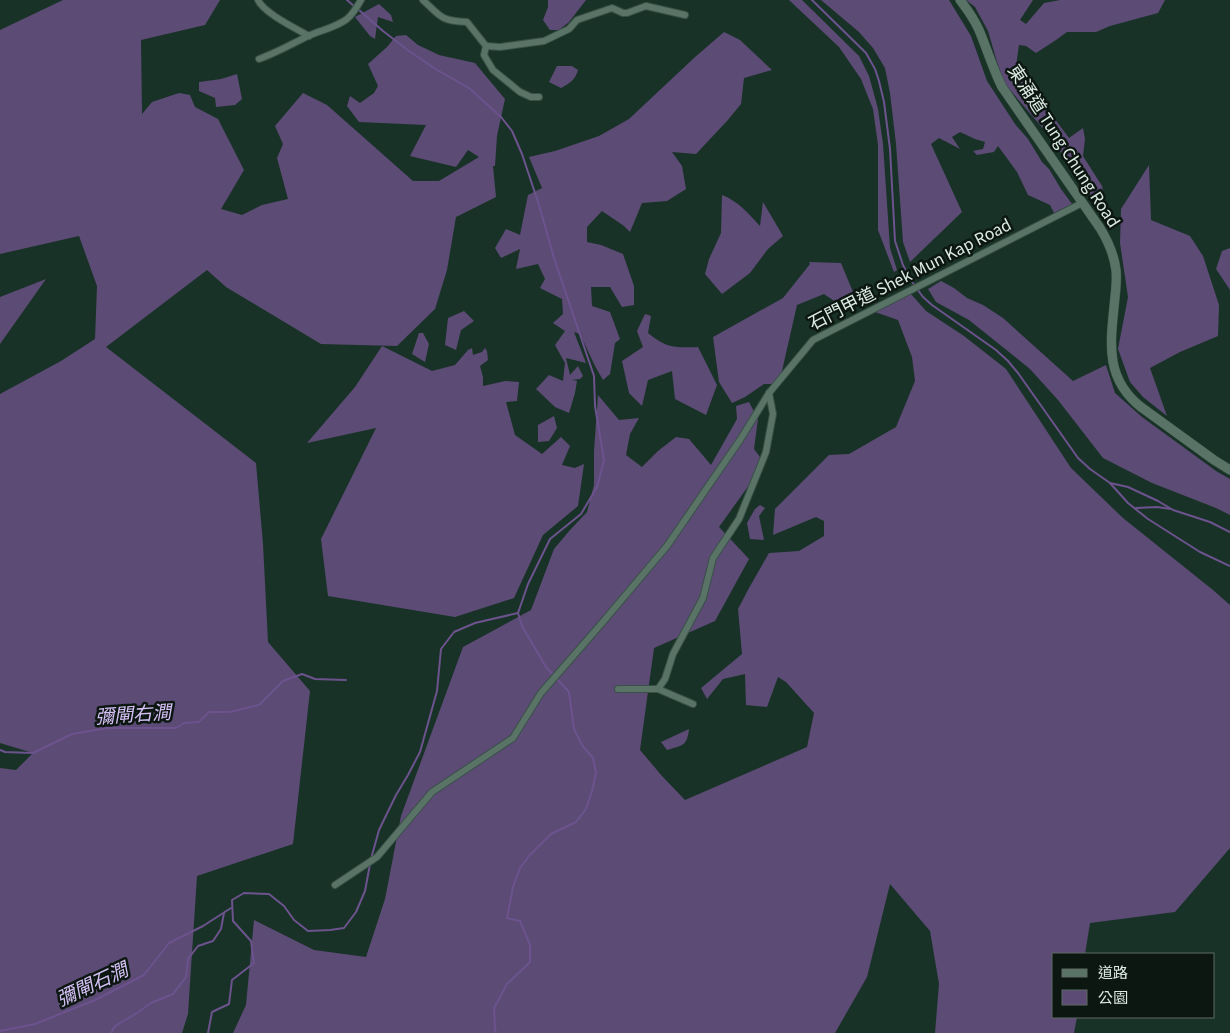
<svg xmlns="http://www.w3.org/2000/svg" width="1230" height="1033" viewBox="0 0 1230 1033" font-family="'Source Sans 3','Noto Sans TC',sans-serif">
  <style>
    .green { fill: #5c4b75 }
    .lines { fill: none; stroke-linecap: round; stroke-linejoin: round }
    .stream { stroke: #6c538e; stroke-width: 2 }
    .minor-casing { stroke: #3a5047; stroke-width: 8 }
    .secondary-casing { stroke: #3a5047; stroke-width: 10 }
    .minor { stroke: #597467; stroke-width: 6 }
    .secondary { stroke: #597467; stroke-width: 9 }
    .labels { text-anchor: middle; stroke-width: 5; stroke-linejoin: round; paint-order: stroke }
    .street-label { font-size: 18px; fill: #dbeae2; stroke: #0d1712 }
    .water-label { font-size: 19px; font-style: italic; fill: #d5c0f5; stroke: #0d1712 }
  </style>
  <rect width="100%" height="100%" fill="#193227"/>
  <g class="green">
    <path d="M63,0H220L205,25L141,40L142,114L152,102L179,93L190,95L195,107L218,119L244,170L221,209L242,215L262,205L288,199L277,158L283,144L275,126L303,93L327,105L413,181H439L479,157L468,150L456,167L410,156L426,125L359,122L347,106L350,96L360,103L374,93L378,86L368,64L387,47L396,36L406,35L418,45L439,55L475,63L505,99L497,136L495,166H493L496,197L456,217L447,270L435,309L397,346L321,344L226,287L207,270L106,347L256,463L263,544L268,642L310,691L293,844L197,876L188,1014L182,1033H0V768L16,770L33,753L0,743V394L61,361L95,339L97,286L79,236L0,254V30Z"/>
    <path d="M548,0H586L569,22L559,30H550L543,20L548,7Z"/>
    <path d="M789,0H802L859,56L869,76L878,109L883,144L890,248L897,270L894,272L878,230V145L873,109L861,79L839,47Z"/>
    <path d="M821,0H949L971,36L987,81L1015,124L1028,139L1042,162L1049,169L1061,189L1072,204L1054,213L1050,205L1028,195L1017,172L998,146L994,152L977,155L973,151L983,149L985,142L975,139L960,132L952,137L960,149L939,138L931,144L962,212L910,262L903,242L896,144L890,93L885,68L873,48L859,32Z"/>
    <path d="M966,0H1033L1020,20L1026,24L1044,3L1060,0H1165L1158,13L1110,26L1096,32H1067L1056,40L1036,53L1026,46L1019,45L1016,66L1023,72L1040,99L1069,138L1083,128L1085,139L1083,156L1102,186L1105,203L1113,230L1085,186L1046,132L1005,84L997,62L988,31L975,7Z"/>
    <path d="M379,4L391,15L393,22L378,17L375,39L370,36L355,17Z"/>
    <path d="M724,32L740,40L772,70L744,78L741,104L727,121L696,154L672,152L682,166L686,189L667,201L642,203L630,232L624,226L602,211L587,227V242L601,245L623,254L634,286V305L622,307L610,287H591L592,306L610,312L620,339L615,343L610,374L603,380L595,366L580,334L574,332L586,363L566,358L570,375L578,366L583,376L580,379L572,380L577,381L575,393L569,413L555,407L536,389L549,375L563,381L565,363L555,345L565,331L553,323L563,314L562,299L540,288L545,279L538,264L516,269L520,249L501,258L495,248L506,229L520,235L528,195L542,188L529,157L555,151L599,136L629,119L694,58Z"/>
    <path d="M557,66H572L578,70C575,80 570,83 561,88L549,82Z"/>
    <path d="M237,74L242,99L235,105L216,107L215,98L199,91V82L221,79Z"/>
    <path d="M1149,165L1151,220L1190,236L1203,256L1219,305L1218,336L1180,352L1150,368L1167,416L1143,397L1130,382L1118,349L1128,297L1120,243L1121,209Z"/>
    <path d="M722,195C738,201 749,214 760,226L763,202L783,236L768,249L750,273L722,294L705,274L709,259L721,233Z"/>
    <path d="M1230,248V290L1216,269L1222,251Z"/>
    <path d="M809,262L841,263L853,292V301L846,309L824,294L797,305L779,384H764L745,397L732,403L719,382L713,337L783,298L810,264Z"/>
    <path d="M46,279L0,344V297Z"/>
    <path d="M941,281L954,288L967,298L983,305L1003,318L1073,381L1106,365L1115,393L1142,417L1216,471L1230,479V515L1216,508L1152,483L1103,458L1058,400L1030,369L969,320L936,302L928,289Z"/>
    <path d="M911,294L926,311L964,336L1006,369L1071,468L1123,518L1213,590L1230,605V848L1175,912L1090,923L1085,954H1054V1017H1077L1074,1033H935L939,984L930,931L890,884L867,977L835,1033H233L246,1005L254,920L314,950L366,957L385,899L401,816L463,647L531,610L554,549L570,530L587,512L594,485V451L598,395L619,420L639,418L630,434L626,455L642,467L658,451L676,437L689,439L711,465L737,419L736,406L749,402L758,419L754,449L760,457L752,481L719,527L749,559L715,621L654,648L640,750L662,776L685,800L807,747L814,713L786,682L778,677L767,707L746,705L745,674L723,679L707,699L701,688L742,654L738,609L749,588L769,553L799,551L824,536V521L816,517L773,535L775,509L829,455L849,454L896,427L915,381L912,357L898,320L875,312Z"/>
    <path d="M464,311L474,321L461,330L456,350L445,345L448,318Z"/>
    <path d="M645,314L651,316L648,333C666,348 675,348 698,347L717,385L706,415L675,399L672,371L648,380L642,406L629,393L622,361L643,347L637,331Z"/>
    <path d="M419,333H423L429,344L425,362L412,354Z"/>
    <path d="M382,346L432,371L455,365L468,350L472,348L473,355L482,352L485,348L487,351L488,360L480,366L483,377V386L505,381L519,382L517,401L506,402L515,435L542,454L561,437L570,446L562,465L575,468L584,464L578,506L543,535L514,598L455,617L328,596L321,539L376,428L307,443L355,387Z"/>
    <path d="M554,416L557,428L549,441L538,442V425Z"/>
    <path d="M760,505L765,508L759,516L764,540L750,539L747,523L755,509Z"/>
    <path d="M689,729C687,747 682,745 667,750L661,742Z"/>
  </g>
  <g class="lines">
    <g class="stream">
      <path d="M347,0L355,7"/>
      <path d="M812,0L866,53L875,69L879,81L884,102L890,149L895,241L903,265L910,279L923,297L932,305L996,350L1008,361L1018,373L1078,458L1090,469L1110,483L1128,487L1158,501L1173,510L1210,522L1230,532"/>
      <path d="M359,10L383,31L409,51L437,70L469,88L501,117L512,131L522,154L539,205L554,258L594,376L595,406L604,460L597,487L581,514L550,539L528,584L518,613L522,626L546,667L569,692L574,729L582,745L593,758L596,773L592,791L586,809L576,822L551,834L529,856L520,868L513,887L507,918L520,921L530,945V962L507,984L494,1008L495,1029L496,1033"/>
      <path d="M1110,483L1128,503L1148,519L1200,552L1230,566"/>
      <path d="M1136,508L1157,507L1171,509"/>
      <path d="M0,750L5,752L33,753L72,734L107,728H176L184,723L199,722L209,712H230L259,705L283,681L302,674L315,679L346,680"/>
      <path d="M371,859L379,830L396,795L408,775L420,752L437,691L441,649L454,632L475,623L518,613"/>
      <path d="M0,1031L35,1024L95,1000L144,975L169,943L203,926L231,908"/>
      <path d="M111,1033L115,1026L137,1013L151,1003L173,994L186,977L188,959L198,946L213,941L221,929L224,913"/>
      <path d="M208,1033L212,1012L229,1004L232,980L254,963L251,941L233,921L232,900L244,893L269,894L284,906L294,920L308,931L330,930L344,928L356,912L365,891L370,864"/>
    </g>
    <defs>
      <g id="minor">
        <path d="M258,0C264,13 295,28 309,36"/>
        <path d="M423,0C441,17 441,21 467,22L486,46L484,55L493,70L520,92L531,97H539"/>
        <path d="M486,46L500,47L544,41L569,29L577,20L612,8L623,13H627L646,6L685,15"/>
        <path d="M259,59C276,53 292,44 308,36C321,30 335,28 347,19C353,14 357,7 361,0"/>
        <path d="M618,689H658"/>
        <path d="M693,704L658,689L665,679L673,654L703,598L713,558L739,519L766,452L773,414L769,393"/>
        <path d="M335,885L377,857L432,792L513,738L541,693L602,623L667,546L740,440L769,393L813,340L1082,203"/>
      </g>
      <path id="secondary" d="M960,0C967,9 974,19 979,30C987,49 993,69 1002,87L1100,228C1108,241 1114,254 1116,270C1117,279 1116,288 1115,297C1111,340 1103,377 1141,407L1214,460L1230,470"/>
    </defs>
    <use href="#minor" class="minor-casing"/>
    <use href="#secondary" class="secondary-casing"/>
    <use href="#minor" class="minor"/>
    <use href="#secondary" class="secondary"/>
  </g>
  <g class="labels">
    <g class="street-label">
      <text transform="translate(1064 146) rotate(57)" y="6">東涌道 Tung Chung Road</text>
      <text transform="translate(910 274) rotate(-27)" y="6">石門甲道 Shek Mun Kap Road</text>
    </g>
    <g class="water-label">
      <text transform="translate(133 714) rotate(-4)" y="7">彌閘右澗</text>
      <text transform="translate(92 984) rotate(-25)" y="7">彌閘石澗</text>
    </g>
  </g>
  <rect x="1052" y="953" width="162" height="65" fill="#0d1712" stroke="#5f6b65"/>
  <rect x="1062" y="969" width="25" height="8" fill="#597467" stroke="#5f6b65"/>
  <text x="1098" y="978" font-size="15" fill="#dbeae2">道路</text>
  <rect x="1062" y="990" width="25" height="15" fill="#5c4b75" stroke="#5f6b65"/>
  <text x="1098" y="1003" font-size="15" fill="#dbeae2">公園</text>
</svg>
